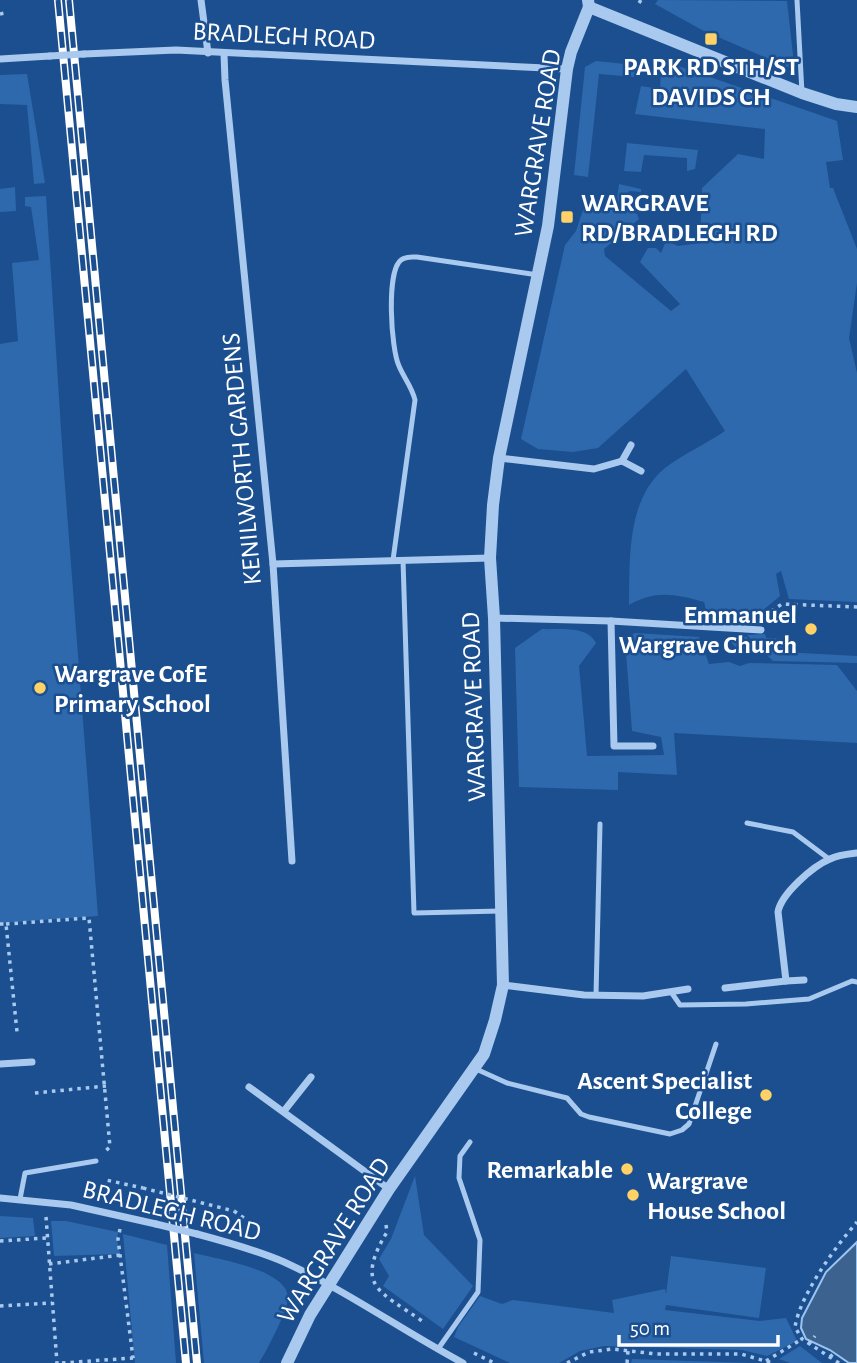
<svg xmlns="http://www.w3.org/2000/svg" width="857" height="1363" viewBox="0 0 857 1363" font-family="'Alegreya Sans',sans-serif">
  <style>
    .green { fill: #2e69ad }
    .water { fill: #3c6290; stroke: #9cc4f0; stroke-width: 2 }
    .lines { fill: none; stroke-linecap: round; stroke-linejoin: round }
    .path { stroke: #a9c9ee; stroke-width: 3.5; stroke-dasharray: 3.5 5; stroke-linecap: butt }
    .service { stroke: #a9c9ee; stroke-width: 5 }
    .minor { stroke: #a9c9ee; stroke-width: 7 }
    .tertiary { stroke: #a9c9ee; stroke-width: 12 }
    .rail-casing { stroke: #fff; stroke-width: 8 }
    .rail { stroke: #1b4f8f; stroke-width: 5; stroke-dasharray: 16; stroke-linecap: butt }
    .path-bridge { stroke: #a9c9ee; stroke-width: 3.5; stroke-dasharray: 3.5 5; stroke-linecap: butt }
    .minor-bridge { stroke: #a9c9ee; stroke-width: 7 }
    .poi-dot { fill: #ffd166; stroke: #1b4f8f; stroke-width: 2.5 }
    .labels { text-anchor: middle; stroke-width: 5; stroke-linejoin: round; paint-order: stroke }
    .street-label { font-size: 26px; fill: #fff; stroke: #1b4f8f }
    .poi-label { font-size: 26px; font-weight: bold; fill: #fff; stroke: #1b4f8f; text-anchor: start }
  </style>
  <rect width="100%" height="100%" fill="#1b4f8f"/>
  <g class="green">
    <path d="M658,0L787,1L794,64L792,67H787L702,30L655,4Z"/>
    <path d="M658,59L837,121L843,160L826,162L830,188H833L857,249V283L849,338L857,373V602L789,599L781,571L776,574L780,596L750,621L737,620L735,613H728L727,619L708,618L704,602C674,594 656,590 629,605C630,560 626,500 665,468C683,454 706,444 725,431L686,369L598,448L573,452L538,449L521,439L565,245L576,231L585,204L616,207L619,184L641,189V192L629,191L624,210L637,214L639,219L604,249L605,256L671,311L680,304L640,262L648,248H656L661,253L666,241L678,246L700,243L702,188L738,154L764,159L765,129L635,114L641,86L660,89L661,71H665Z"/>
    <path d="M596,61L645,66L644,69H639L635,77L599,74L588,177L574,175L585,67Z"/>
    <path d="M27,74L45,183L34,184L27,105L0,104V75Z"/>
    <path d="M627,143L698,150L695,169L687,171V158L644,155L641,172L624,171Z"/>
    <path d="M15,187L16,211L0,212V189Z"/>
    <path d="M46,196L63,460L98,916L0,923V344L18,341L12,263L39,260L31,207L25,206V197Z"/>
    <path d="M542,629C559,630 587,625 596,643L579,666L587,756L664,755L661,737L632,731L625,639L635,633L699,637L709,664L729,662L740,666L749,663L837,665L857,691V743L674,733L677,775L618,772V790L519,787L515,648Z"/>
    <path d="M765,634L766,638L783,639V652L857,656V663L773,661L747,635Z"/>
    <path d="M734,635L747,637L748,643L745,648L738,650L731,642Z"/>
    <path d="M415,1176L424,1235L473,1286L443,1329L383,1286L389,1276L379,1259L391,1239Z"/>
    <path d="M0,1216L33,1218L35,1236L0,1238Z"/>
    <path d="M51,1221H66L118,1232L117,1240L120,1254L54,1256Z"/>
    <path d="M123,1234L167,1245L176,1363H135Z"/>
    <path d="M194,1253C216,1259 288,1269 288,1298C288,1310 266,1352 259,1363H204Z"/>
    <path d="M671,1256L766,1268L759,1318L666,1305L665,1310L760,1321L786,1318L797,1341L767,1356L742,1350L604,1346L580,1351L559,1363H510L454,1337L458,1327L480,1296L502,1304L513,1300L614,1313L612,1300L665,1289L666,1294Z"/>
    <path d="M800,1346L822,1363H790L779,1359Z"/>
    <path d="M632,1359L751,1363H631Z"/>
  </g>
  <path class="water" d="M857,1242V1363H849L830,1350L806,1339L801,1328L802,1318L826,1272Z"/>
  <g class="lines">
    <g class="path">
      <path d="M639,3L641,0"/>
      <path d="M0,14L5,13"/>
      <path d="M764,616L782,604L857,607"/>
      <path d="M0,924H6L17,1032"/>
      <path d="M6,924L89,918L110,1147L104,1152"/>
      <path d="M35,1093L106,1086"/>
      <path d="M103,1195L106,1180L143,1188"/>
      <path d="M234,1211L255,1226"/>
      <path d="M46,1217L57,1363"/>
      <path d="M386,1225L387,1232C354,1287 380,1291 422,1321"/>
      <path d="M120,1229L118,1239L133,1358"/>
      <path d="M0,1241L47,1238"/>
      <path d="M49,1264L121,1255"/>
      <path d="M0,1306L52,1303"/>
      <path d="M809,1344L815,1336"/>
      <path d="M474,1353L494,1363"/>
      <path d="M830,1357L836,1351"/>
      <path d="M766,1361L802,1339"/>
      <path d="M62,1363L133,1358L134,1363"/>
      <path d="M567,1363L589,1352L613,1349L656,1354H741L772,1363"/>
      <path d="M627,1363L628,1351"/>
      <path d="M839,1363L802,1339L795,1327C800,1295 836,1246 857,1222"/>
    </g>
    <g class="service">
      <path d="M797,0L802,93"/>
      <path d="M393,560L415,400C412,387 404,378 399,366C391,349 386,271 401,260C406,256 411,257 417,257L538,275"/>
      <path d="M403,560L414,913L501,911"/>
      <path d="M747,823L793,832L829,859"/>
      <path d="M671,992L680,1005L746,1004L809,999L852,981L857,982"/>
      <path d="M596,995L600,824"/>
      <path d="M476,1069L507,1083L567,1098L581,1114L589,1117L670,1134L682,1130L689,1124L716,1044"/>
      <path d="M20,1199L25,1173L96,1161"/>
      <path d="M438,1349L478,1292L480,1240L459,1178L460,1156L470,1142"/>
    </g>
    <g class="minor">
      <path d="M201,0L208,53"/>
      <path d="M84,54L176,50L567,69"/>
      <path d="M224,54L225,80L273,564L292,861"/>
      <path d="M0,59L50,56"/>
      <path d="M631,445L622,461L641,471"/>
      <path d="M499,458L594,469L622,461"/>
      <path d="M273,564L490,558"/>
      <path d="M494,618L611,621L761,630"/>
      <path d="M611,621L614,746H653"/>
      <path d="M804,980L786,981L778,912C781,894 813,866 830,859C838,855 849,854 857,853"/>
      <path d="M503,985L584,995L643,996L688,989"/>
      <path d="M725,988L786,981"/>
      <path d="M0,1064L32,1062"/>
      <path d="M249,1087L389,1189"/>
      <path d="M284,1111L311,1077"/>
      <path d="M0,1198L71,1205L156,1224"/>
      <path d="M197,1234C227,1242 256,1250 284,1262C347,1291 403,1331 463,1363"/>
    </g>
    <g class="tertiary">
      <path d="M589,7L802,93L836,104L857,107"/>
      <path d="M287,1363L310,1315L389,1189L484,1054L495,1020L503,985L494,618L490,558L493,505L499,458L548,226L567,69L571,52L589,7L588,0"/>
    </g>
    <defs>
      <g id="rail">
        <path d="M58,0L186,1363"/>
        <path d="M69,0L197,1363"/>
      </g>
    </defs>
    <use href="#rail" class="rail-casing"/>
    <use href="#rail" class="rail"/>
    <path class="path-bridge" d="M143,1188L234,1211"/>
    <g class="minor-bridge">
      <path d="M50,56L84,54"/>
      <path d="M156,1224L197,1234"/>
    </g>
  </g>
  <g class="poi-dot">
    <rect x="704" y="32" width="14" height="14" rx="3.5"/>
    <rect x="560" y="210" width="14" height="14" rx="3.5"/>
    <circle cx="811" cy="629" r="7"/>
    <circle cx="40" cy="688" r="7"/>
    <circle cx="766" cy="1095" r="7"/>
    <circle cx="627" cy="1169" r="7"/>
    <circle cx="633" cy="1195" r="7"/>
  </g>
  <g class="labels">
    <g class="street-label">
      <text transform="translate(284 35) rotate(3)" y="9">BRADLEGH ROAD</text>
      <text transform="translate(537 143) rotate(-81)" y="9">WARGRAVE ROAD</text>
      <text transform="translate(241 459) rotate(-95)" y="9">KENILWORTH GARDENS</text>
      <text transform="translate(473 707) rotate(-92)" y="9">WARGRAVE ROAD</text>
      <text transform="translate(172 1210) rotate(14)" y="9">BRADLEGH ROAD</text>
      <text transform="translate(333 1240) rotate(-58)" y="9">WARGRAVE ROAD</text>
    </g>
    <g class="poi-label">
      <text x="711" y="75" text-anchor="middle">PARK RD STH/ST<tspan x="711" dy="30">DAVIDS CH</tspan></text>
      <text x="581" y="211">WARGRAVE<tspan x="581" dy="30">RD/BRADLEGH RD</tspan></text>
      <text x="797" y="623" text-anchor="end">Emmanuel<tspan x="797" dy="30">Wargrave Church</tspan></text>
      <text x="54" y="682">Wargrave CofE<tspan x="54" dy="30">Primary School</tspan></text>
      <text x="752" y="1089" text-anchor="end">Ascent Specialist<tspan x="752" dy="30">College</tspan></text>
      <text x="613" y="1178" text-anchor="end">Remarkable</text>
      <text x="647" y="1189">Wargrave<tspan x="647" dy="30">House School</tspan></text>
    </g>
  </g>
  <path d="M619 1335v10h159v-10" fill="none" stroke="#ffffff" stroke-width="3.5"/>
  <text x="630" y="1335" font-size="21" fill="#ffffff" stroke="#1b4f8f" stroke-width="5" paint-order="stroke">50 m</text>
</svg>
